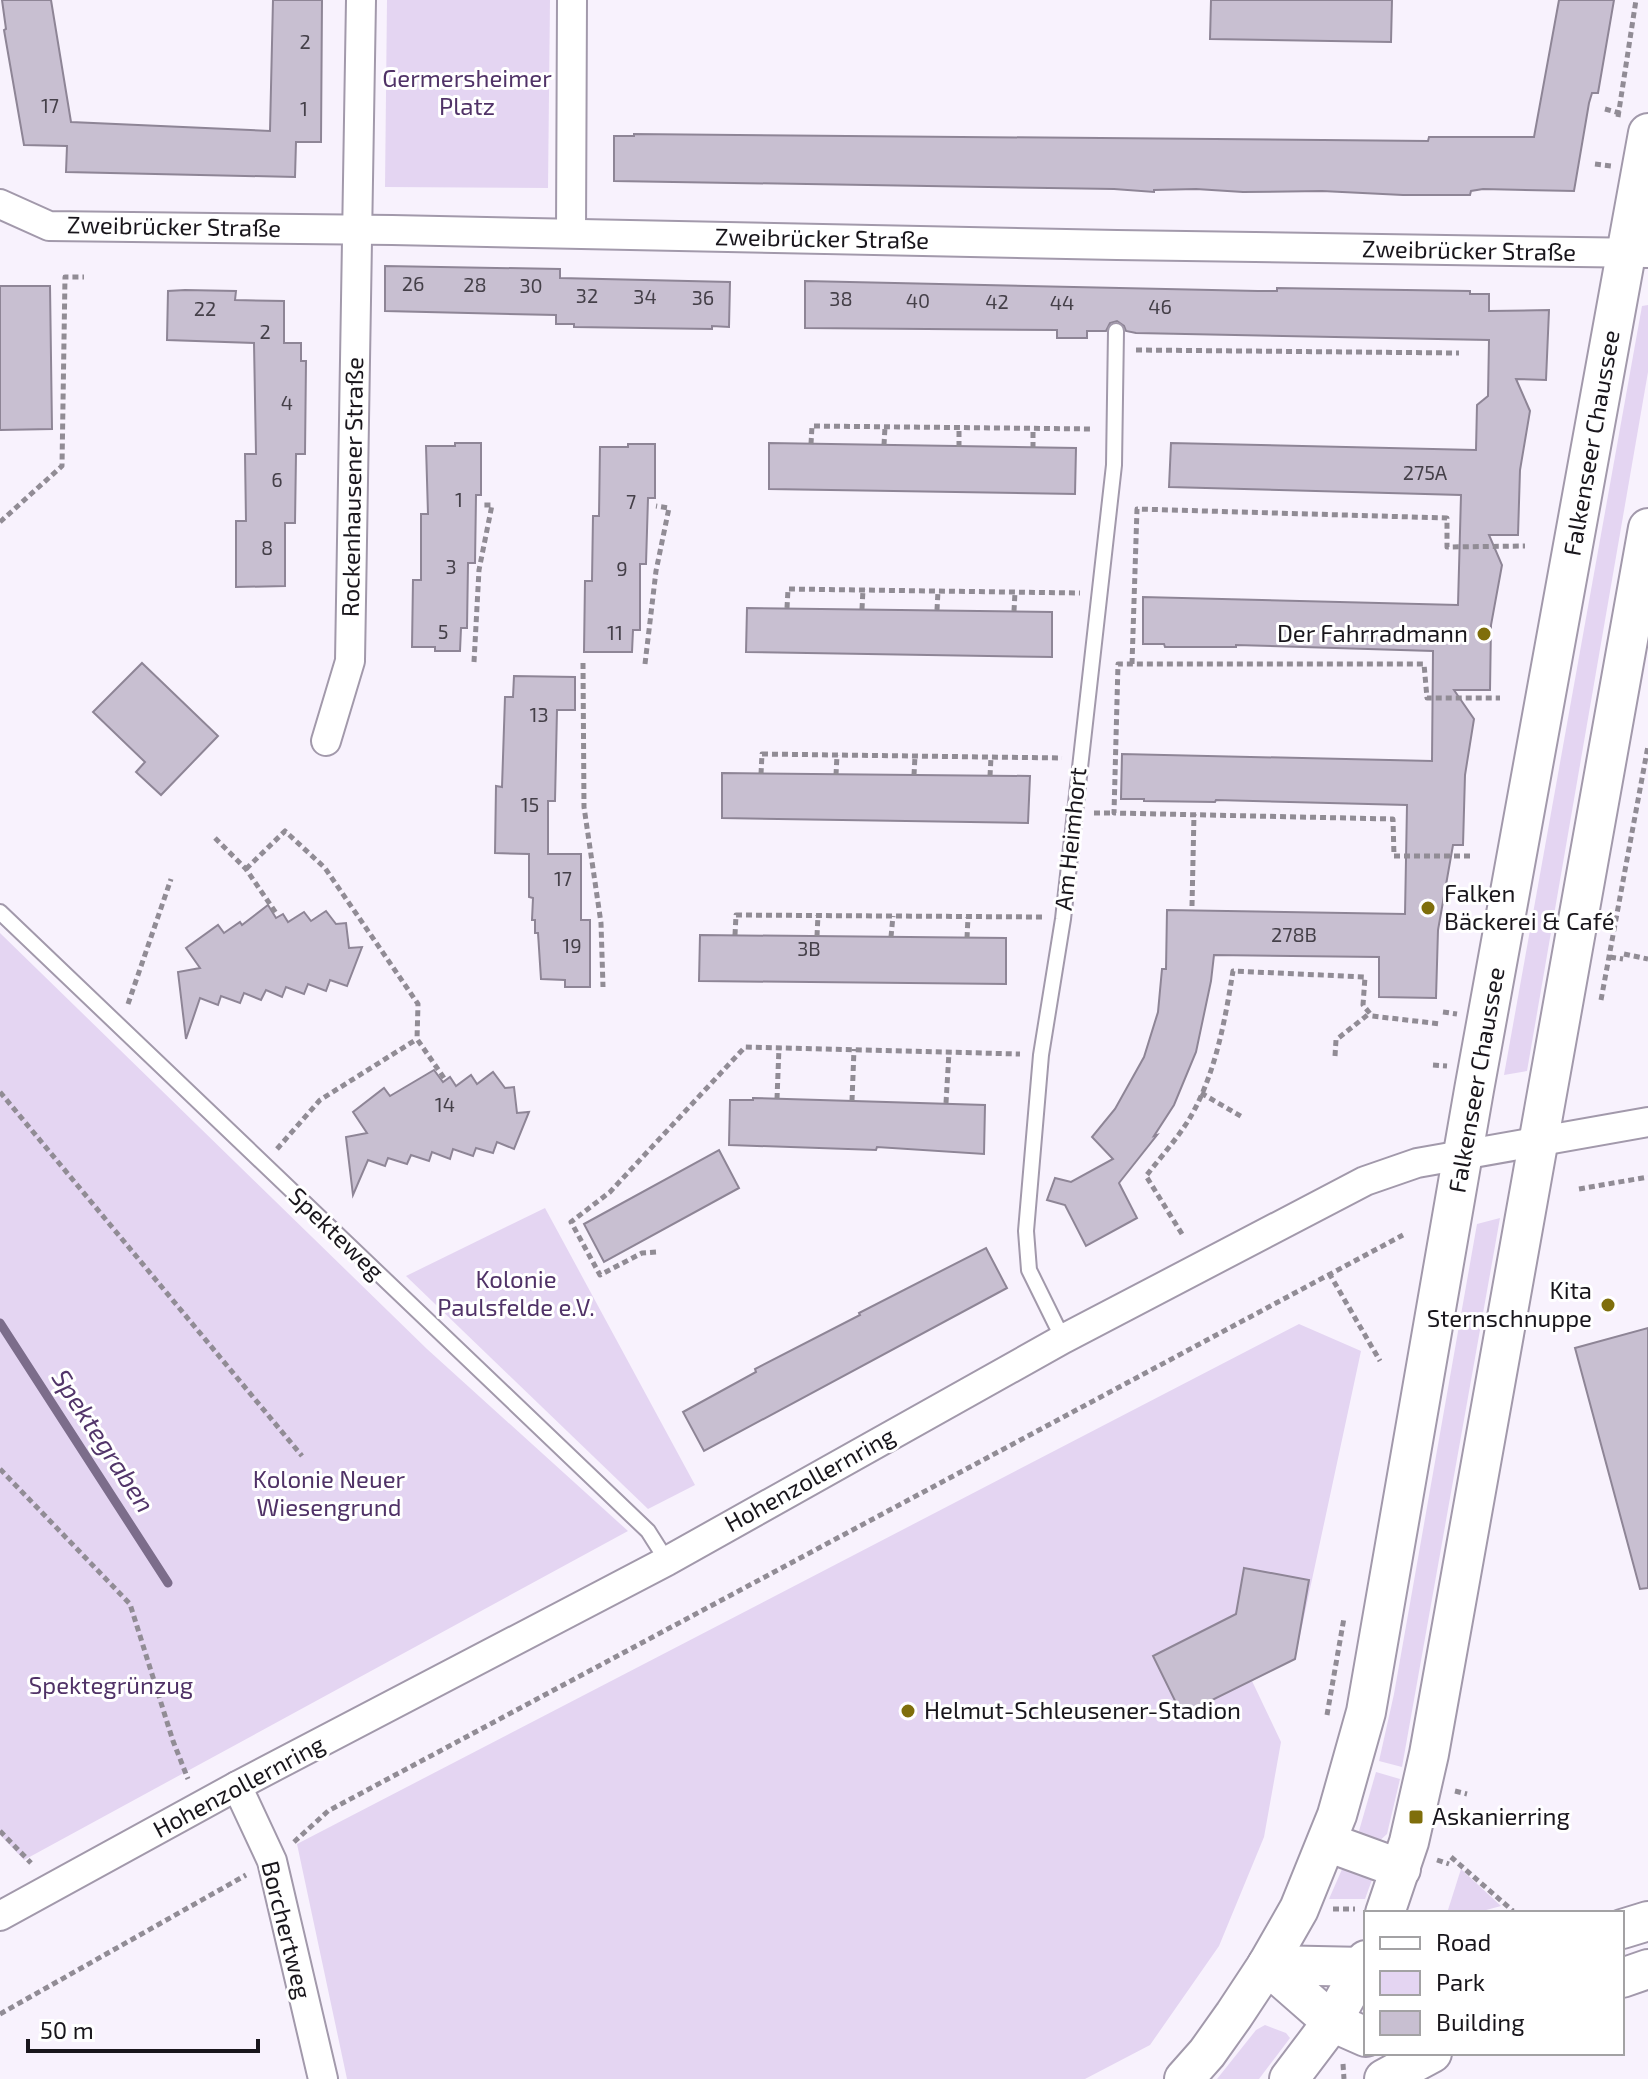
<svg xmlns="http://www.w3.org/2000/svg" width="1648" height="2079" viewBox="0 0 1648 2079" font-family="'Exo 2',sans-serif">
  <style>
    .green { fill: #e4d5f2 }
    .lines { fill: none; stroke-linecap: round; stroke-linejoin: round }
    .stream { stroke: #7c6d8b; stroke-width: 9 }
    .building { fill: #c8bfd1; stroke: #8e8596; stroke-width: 2 }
    .service-casing { stroke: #a299ab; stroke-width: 18 }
    .minor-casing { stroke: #a299ab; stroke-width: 32 }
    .secondary-casing { stroke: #a299ab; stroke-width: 42 }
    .path { stroke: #918c95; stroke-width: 5; stroke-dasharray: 6 4; stroke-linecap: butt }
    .service { stroke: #fff; stroke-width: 14 }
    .minor { stroke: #fff; stroke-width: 28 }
    .secondary { stroke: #fff; stroke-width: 38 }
    .poi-dot { fill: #7f6e0b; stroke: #fff; stroke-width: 3 }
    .labels { text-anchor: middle; stroke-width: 6; stroke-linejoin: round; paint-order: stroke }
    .number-label { font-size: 20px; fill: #454049 }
    .park-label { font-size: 24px; fill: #503267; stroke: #fff }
    .street-label { font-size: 24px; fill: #19161c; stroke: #fff }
    .poi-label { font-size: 24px; fill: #19161c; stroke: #fff; text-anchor: start }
    .water-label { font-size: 26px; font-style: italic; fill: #52356a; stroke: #fff }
  </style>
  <rect width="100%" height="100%" fill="#f8f2fd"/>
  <g class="green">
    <path d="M387,0H550L548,188L385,187Z"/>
    <path d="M1648,305V372L1527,1071L1504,1075L1642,306Z"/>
    <path d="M0,933L427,1349L628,1531L24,1860L0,1835Z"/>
    <path d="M545,1208L695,1485L648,1509L406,1276Z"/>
    <path d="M1500,1218L1402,1767L1379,1761L1394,1694L1477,1224Z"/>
    <path d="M1299,1324L1361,1351L1295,1659L1252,1681L1281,1742L1264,1837L1219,1946L1150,2045L1085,2079H347L297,1844Z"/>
    <path d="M1376,1772L1400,1779L1387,1834L1377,1843L1360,1835L1359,1831Z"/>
    <path d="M1343,1867L1373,1877L1365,1899H1329Z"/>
    <path d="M1461,1869L1501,1906L1475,1913H1451L1448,1910Z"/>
    <path d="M1265,2025L1286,2033L1290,2038L1259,2079H1217L1256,2030Z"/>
  </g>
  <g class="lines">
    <path class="stream" d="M0,1323L168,1583"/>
  </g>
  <g class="building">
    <path d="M2,0H51L71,122L270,131L273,0H322L321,142H296L295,177L66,172L67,146L24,145L4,30L6,29Z"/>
    <path d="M1211,0H1392L1391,42L1210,39Z"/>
    <path d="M1559,0H1614L1598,93H1592L1589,103L1574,191L1483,189L1471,191L1470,195H1403L1322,191L1243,192L1196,189L1154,190V192L1114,189L614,181V136H634V134L1428,141L1429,137H1534Z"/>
    <path d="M385,266L560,269V278L730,282L729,327L712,326V329L574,327V324H556V315L385,311Z"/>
    <path d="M805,281L1258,291H1277V288L1470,291V294H1489V311L1549,310L1546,380L1516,379L1530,411L1520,470L1518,535H1489L1502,565L1491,625L1490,690H1454L1474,719L1465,775L1463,845H1453L1438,930L1436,998L1379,997V957L1214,955L1211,981L1196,1052L1174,1105L1154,1136L1157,1135L1119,1183L1137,1218L1086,1246L1065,1205L1047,1200L1055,1178L1071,1182L1113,1159L1092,1137L1115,1109L1144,1057L1158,1012L1162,969H1166L1167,910L1405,914L1407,805L1216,800L1215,802L1144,801V799H1121L1122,754L1432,761L1433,651L1236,645V647H1165L1164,644H1143V597L1458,605L1461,495L1169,487L1171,443L1476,450L1477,405L1488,396L1489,340L1136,333L1126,331L1124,326L1117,321L1110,323L1106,331H1087V338H1057V330L805,328Z"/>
    <path d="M0,286H50L52,429L0,430Z"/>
    <path d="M185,290L236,291L235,300L284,301V343H301V361H306L305,454H296L295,523H285V586L236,587V521H246L245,454H256L254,343L167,340L168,291Z"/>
    <path d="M455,443H481V495H476L475,563H468L467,628H461L460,651H435V647H412L413,580H421V514H428L426,446H455Z"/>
    <path d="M769,443L1076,448L1075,494L769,489Z"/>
    <path d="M628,444H655V498H648L646,564H640V630H633L632,652H584L585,581H592L593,516H599L600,447H628Z"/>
    <path d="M747,608L1052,612V657L746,652Z"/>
    <path d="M142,663L218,736L161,795L136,772L145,762L93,712Z"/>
    <path d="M514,676L575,677V710H557L555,801H548V854H581V920H590V987H565V980L541,979L538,933H535V920H532L533,898L529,897V854L495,853L496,786L502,787L505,697H513Z"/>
    <path d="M722,773L1030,776L1028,823L722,818Z"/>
    <path d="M268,905L276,918L283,914L288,922L304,912L311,921L326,911L336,924L346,923L349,948L362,947L347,986L330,980L326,991L308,984L304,994L286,987L282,997L266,990L261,1000L244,993L240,1003L221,996L218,1005L200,998L186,1039L178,972L200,968L186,948L218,925L224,933L240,922L242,925Z"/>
    <path d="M700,935L1006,938V984L699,981Z"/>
    <path d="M434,1070L443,1082L450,1077L456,1086L471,1075L477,1084L493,1072L505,1088L514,1087L517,1113L529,1112L514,1149L497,1142L493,1153L476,1148L473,1156L453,1149L450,1159L432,1152L429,1161L411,1155L407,1164L388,1158L385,1166L368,1160L353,1195L346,1137L367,1133L353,1112L384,1088L390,1096Z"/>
    <path d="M753,1098L985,1105L984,1154L877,1147L876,1150L729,1145L730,1100H753Z"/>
    <path d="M719,1150L739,1188L604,1262L584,1224Z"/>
    <path d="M986,1248L1007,1288L704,1451L683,1412L756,1372L755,1369L860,1315L859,1313Z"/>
    <path d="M1648,1328V1588L1640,1589L1575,1348Z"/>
    <path d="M1244,1568L1309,1580L1295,1659L1182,1715L1153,1656L1236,1614Z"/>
  </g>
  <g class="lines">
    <defs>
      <g id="service">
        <path d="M0,912L648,1531L667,1561"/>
        <path d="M1063,1339L1029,1270L1026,1231L1041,1055L1063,919L1114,465L1116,331"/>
      </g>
      <g id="minor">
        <path d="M0,204L49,226L392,230L1117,245L1648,253"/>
        <path d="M571,233L572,0"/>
        <path d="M326,741L350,661L361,0"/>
        <path d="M237,1786L272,1861L323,2079"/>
        <path d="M0,1916L237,1786L667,1561L1063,1339L1365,1181L1417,1163L1648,1122"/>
      </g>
      <g id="secondary">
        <path d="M1327,1842L1401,1869"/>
        <path d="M1385,1913L1409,1842L1429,1754L1648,528"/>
        <path d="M1622,1929L1648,1921"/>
        <path d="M1267,1965L1332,2022L1366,2037"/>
        <path d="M1267,1965L1366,1967"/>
        <path d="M1622,1978L1648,1969"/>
        <path d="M1184,2079L1207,2053L1234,2015L1267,1965L1299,1909L1337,1815L1366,1712L1474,1090L1648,133"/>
        <path d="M1289,2079L1332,2022L1366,1960"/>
        <path d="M1384,2079L1432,2053"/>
      </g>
    </defs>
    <use href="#service" class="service-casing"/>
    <use href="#minor" class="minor-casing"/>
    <use href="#secondary" class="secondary-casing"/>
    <g class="path">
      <path d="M1605,109L1620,113"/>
      <path d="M1618,117L1636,0"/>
      <path d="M1595,164L1611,166"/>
      <path d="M1136,350L1459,353"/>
      <path d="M811,444L812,426L1093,429"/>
      <path d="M884,445L885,427"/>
      <path d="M959,447V428"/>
      <path d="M1033,448V429"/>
      <path d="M0,522L62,466L65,277H84"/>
      <path d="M787,608L788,589L1080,593"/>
      <path d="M862,609L863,589"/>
      <path d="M937,610L938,591"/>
      <path d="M1014,611L1015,592"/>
      <path d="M474,662L479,570L492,505H483"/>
      <path d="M583,663L584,807L601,923L603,987"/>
      <path d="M645,664L656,571L669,508L656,506"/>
      <path d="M1132,664L1137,509L1447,518V547L1525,546"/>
      <path d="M761,774L762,754L1062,758"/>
      <path d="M836,775L837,755"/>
      <path d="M914,775L915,756"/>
      <path d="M990,776L991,757"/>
      <path d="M1094,813H1114"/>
      <path d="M215,838L246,869L276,913"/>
      <path d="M1470,856H1394L1393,819L1114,813L1118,664H1424L1427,698H1500"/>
      <path d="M246,869L285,831L325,868L418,1004L417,1039L444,1078"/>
      <path d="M1192,906L1194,814"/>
      <path d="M735,935L736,915L1042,917"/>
      <path d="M817,936L818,915"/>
      <path d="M891,937L893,916"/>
      <path d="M967,938L968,917"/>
      <path d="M1624,954L1648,959"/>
      <path d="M1610,957L1623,959"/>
      <path d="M1601,1000L1648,746"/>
      <path d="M128,1004L171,879"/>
      <path d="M1443,1012L1457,1014"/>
      <path d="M1335,1056L1336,1040L1370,1013"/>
      <path d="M1433,1065L1447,1066"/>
      <path d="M0,1092L302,1456"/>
      <path d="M1201,1093L1244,1118"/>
      <path d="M777,1099L779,1047"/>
      <path d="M852,1101L854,1049"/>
      <path d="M946,1103L949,1052"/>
      <path d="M277,1149L320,1100L417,1039"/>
      <path d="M1579,1189L1648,1177"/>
      <path d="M1182,1234L1146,1176C1160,1158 1176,1140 1188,1121C1215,1077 1225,1021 1233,971L1365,977L1363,1005L1372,1016L1441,1024"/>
      <path d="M656,1252L642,1253L600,1275L571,1222L610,1192L745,1047L1020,1054"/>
      <path d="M1329,1273L1380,1361"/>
      <path d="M0,1469L130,1604L173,1741L188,1779"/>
      <path d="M1327,1715L1344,1618"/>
      <path d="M1455,1791L1467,1794"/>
      <path d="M0,1831L31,1863"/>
      <path d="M294,1842L328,1811L1403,1235"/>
      <path d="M1451,1857L1513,1911"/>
      <path d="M1437,1860L1449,1864"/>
      <path d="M1333,1909H1355"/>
      <path d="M0,2014L246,1875"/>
      <path d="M1343,2064L1344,2079"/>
    </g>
    <use href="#service" class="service"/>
    <use href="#minor" class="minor"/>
    <use href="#secondary" class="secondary"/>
  </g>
  <g class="poi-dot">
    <circle cx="1484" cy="634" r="8"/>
    <circle cx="1428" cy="908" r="8"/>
    <circle cx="1608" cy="1305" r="8"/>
    <circle cx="908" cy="1711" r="8"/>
    <rect x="1408" y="1809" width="16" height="16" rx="4"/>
  </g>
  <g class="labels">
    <g class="number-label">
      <text x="305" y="49">2</text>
      <text x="50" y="113">17</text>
      <text x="304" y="116">1</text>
      <text x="413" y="291">26</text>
      <text x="475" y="292">28</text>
      <text x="531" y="293">30</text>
      <text x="587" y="303">32</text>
      <text x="645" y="304">34</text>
      <text x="703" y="305">36</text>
      <text x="841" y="306">38</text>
      <text x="918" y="308">40</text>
      <text x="997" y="309">42</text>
      <text x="1062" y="310">44</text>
      <text x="1160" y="314">46</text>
      <text x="205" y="316">22</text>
      <text x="265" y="339">2</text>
      <text x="287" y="410">4</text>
      <text x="1425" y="480">275A</text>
      <text x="277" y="487">6</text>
      <text x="459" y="507">1</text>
      <text x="631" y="509">7</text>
      <text x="267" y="555">8</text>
      <text x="451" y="574">3</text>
      <text x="622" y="576">9</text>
      <text x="443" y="639">5</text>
      <text x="615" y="640">11</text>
      <text x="539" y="722">13</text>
      <text x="530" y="812">15</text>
      <text x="563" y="886">17</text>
      <text x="1294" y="942">278B</text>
      <text x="572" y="953">19</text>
      <text x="809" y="956">3B</text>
      <text x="445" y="1112">14</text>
    </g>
    <g class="park-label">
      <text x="467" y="87">Germersheimer<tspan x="467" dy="28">Platz</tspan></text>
      <text x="516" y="1288">Kolonie<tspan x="516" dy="28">Paulsfelde e.V.</tspan></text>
      <text x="329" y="1488">Kolonie Neuer<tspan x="329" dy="28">Wiesengrund</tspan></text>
      <text x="111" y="1694">Spektegrünzug</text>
    </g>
    <g class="street-label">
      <text transform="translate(174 227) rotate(1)" y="8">Zweibrücker Straße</text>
      <text transform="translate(822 239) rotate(1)" y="8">Zweibrücker Straße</text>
      <text transform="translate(1469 251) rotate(1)" y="8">Zweibrücker Straße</text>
      <text transform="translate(1592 443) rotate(-80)" y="8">Falkenseer Chaussee</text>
      <text transform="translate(353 487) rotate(-89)" y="8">Rockenhausener Straße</text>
      <text transform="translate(1071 839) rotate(-84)" y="8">Am Heimhort</text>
      <text transform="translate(1477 1080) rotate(-80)" y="8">Falkenseer Chaussee</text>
      <text transform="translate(336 1234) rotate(44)" y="8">Spekteweg</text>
      <text transform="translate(810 1480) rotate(-29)" y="8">Hohenzollernring</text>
      <text transform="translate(239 1787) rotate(-28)" y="8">Hohenzollernring</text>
      <text transform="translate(286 1930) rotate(76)" y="8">Borchertweg</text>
    </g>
    <g class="poi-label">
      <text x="1468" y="642" text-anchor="end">Der Fahrradmann</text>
      <text x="1444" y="902">Falken<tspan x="1444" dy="28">Bäckerei &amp; Café</tspan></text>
      <text x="1592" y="1299" text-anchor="end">Kita<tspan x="1592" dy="28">Sternschnuppe</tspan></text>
      <text x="924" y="1719">Helmut-Schleusener-Stadion</text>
      <text x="1432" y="1825">Askanierring</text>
    </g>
    <g class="water-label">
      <text transform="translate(103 1441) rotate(57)" y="9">Spektegraben</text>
    </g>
  </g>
  <rect x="1364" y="1911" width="260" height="144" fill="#ffffff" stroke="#a3a2a4" stroke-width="2"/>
  <rect x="1380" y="1937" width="40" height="12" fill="#ffffff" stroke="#a3a2a4" stroke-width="2"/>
  <text x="1436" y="1951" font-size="24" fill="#19161c">Road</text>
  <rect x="1380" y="1971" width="40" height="24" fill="#e4d5f2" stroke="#a3a2a4" stroke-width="2"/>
  <text x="1436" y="1991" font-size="24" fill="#19161c">Park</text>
  <rect x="1380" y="2011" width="40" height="24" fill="#c8bfd1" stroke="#a3a2a4" stroke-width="2"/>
  <text x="1436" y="2031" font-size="24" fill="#19161c">Building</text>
  <path d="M28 2039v12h230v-12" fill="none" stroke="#19161c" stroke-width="4"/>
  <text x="40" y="2039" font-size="24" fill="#19161c" stroke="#ffffff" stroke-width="6" paint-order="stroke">50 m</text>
</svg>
